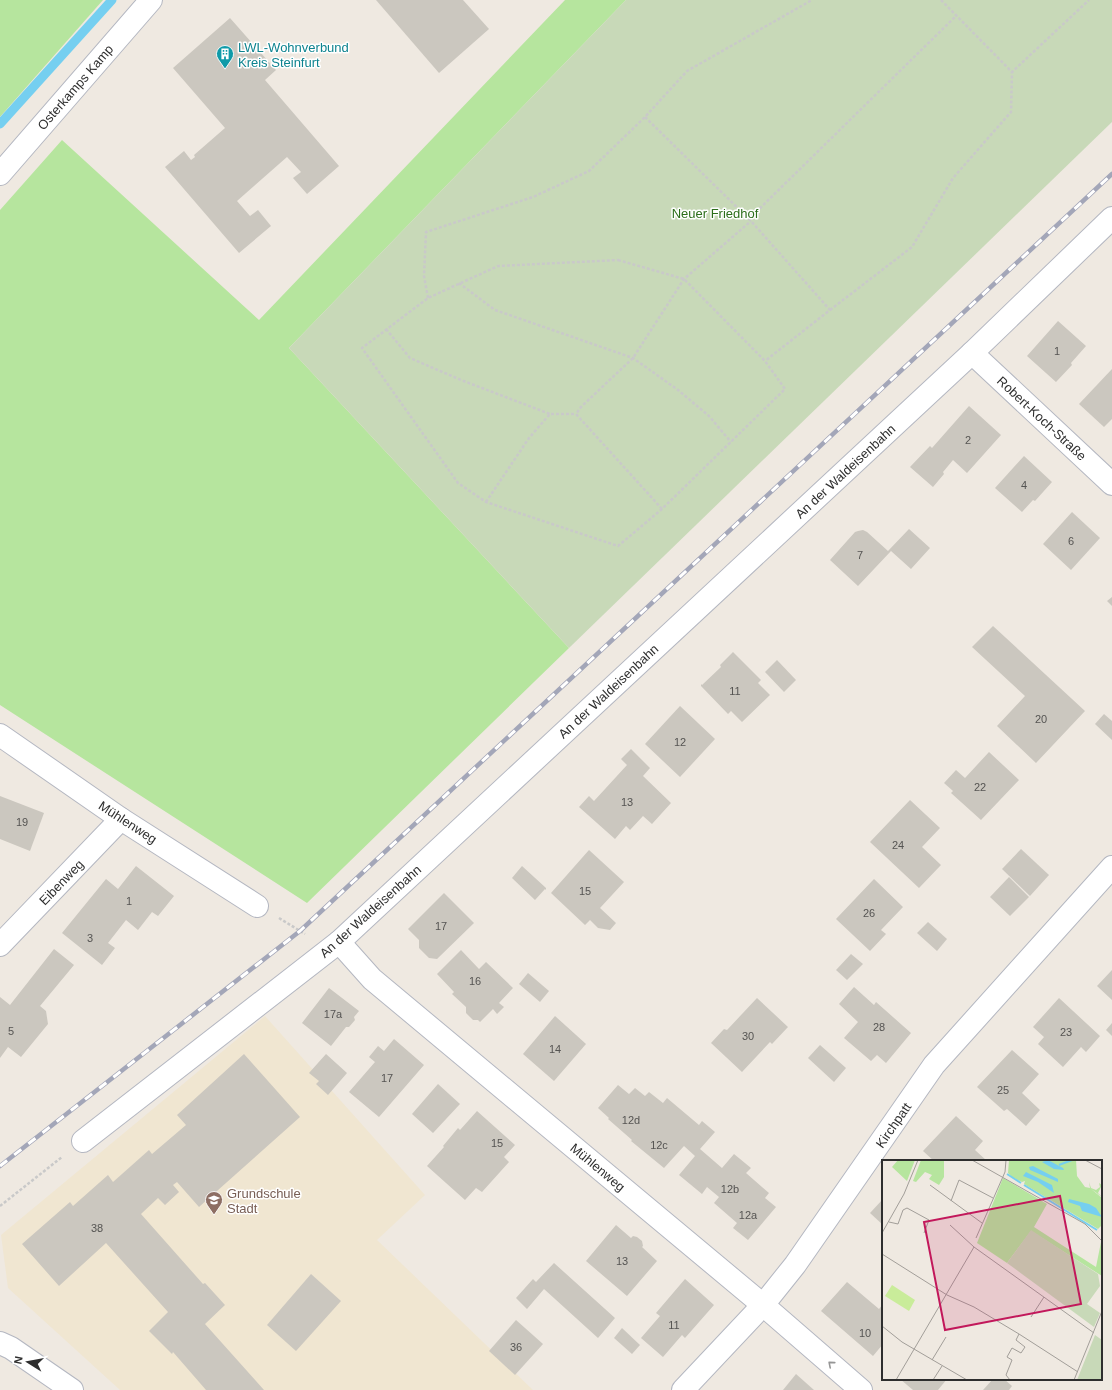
<svg xmlns="http://www.w3.org/2000/svg" width="1112" height="1390" viewBox="0 0 1112 1390" font-family="Arial,sans-serif">
  <style>
    .education { fill: #f0e6d1 }
    .green { fill: #b6e59e }
    .cemetery { fill: #c8d9b8 }
    .lines { fill: none; stroke-linecap: round; stroke-linejoin: round }
    .stream { stroke: #75cff0; stroke-width: 9 }
    .building { fill: #cbc7bf }
    .minor-casing { stroke: #b4b7c1; stroke-width: 24 }
    .path { stroke: #c9c9c9; stroke-width: 2.5; stroke-dasharray: 3 2; stroke-linecap: butt }
    .minor { stroke: #fff; stroke-width: 22 }
    .rail-casing { stroke: #a3a6b8; stroke-width: 4.5 }
    .rail { stroke: #fff; stroke-width: 3; stroke-dasharray: 9; stroke-linecap: butt }
    .oneway { stroke: #969696 }
    .labels { text-anchor: middle; stroke-width: 3; stroke-linejoin: round; paint-order: stroke }
    .number-label { font-size: 11px; fill: #555452 }
    .culture-label { font-size: 13px; fill: #0d838f; stroke: #fff; text-anchor: start }
    .street-label { font-size: 13px; fill: #2e2e2e; stroke: #fff }
    .park-label { font-size: 13px; fill: #2c6e1b; stroke: #fff }
    .education-label { font-size: 13px; fill: #785e54; stroke: #fff; text-anchor: start }
    .inset-river { fill: none; stroke: #75cff0; stroke-width: 2 }
    .inset-road { fill: none; stroke: #a29e99; stroke-width: 1 }
    .view { fill: #c2185b; fill-opacity: 0.15; stroke: #c2185b; stroke-width: 2 }
    .inset-edge { fill: none; stroke: #2e2e2e; stroke-width: 2 }
  </style>
  <rect width="100%" height="100%" fill="#efe9e1"/>
  <path class="education" d="M265,1016L425,1195L377,1240L533,1390H120L8,1288L1,1235Z"/>
  <g class="green">
    <path d="M0,0H103L0,117Z"/>
    <path d="M565,0H626L289,348L569,648L307,903L0,705V210L62,140L259,320Z"/>
  </g>
  <path class="cemetery" d="M626,0H1112V122L569,648L289,348Z"/>
  <g class="lines">
    <path class="stream" d="M0,124L112,0"/>
  </g>
  <g class="building">
    <path d="M376,0H463L489,29L439,73Z"/>
    <path d="M230,18L276,70L265,80L339,166L307,194L293,178L301,172L287,157L237,201L250,216L258,210L271,226L239,253L165,167L184,151L191,160L195,157L194,155L225,128L173,68Z"/>
    <path d="M1058,321L1086,346L1071,363L1072,365L1056,382L1027,356Z"/>
    <path d="M1112,369V419L1104,427L1079,404Z"/>
    <path d="M969,406L1001,435L967,473L953,460L943,472L944,474L933,487L910,467L930,446L932,448Z"/>
    <path d="M1024,456L1052,482L1035,501L1033,500L1022,512L995,488Z"/>
    <path d="M1072,512L1100,538L1071,570L1043,544Z"/>
    <path d="M909,529L930,548L911,569L891,551L858,586L830,560L855,532L858,531L863,530L867,532L888,551Z"/>
    <path d="M1112,597V606L1107,601Z"/>
    <path d="M993,626L1085,711L1036,763L997,726L1025,696L972,647Z"/>
    <path d="M733,652L761,680L758,683L770,695L742,722L731,711L728,714L701,686V684L702,685L721,667L720,665Z"/>
    <path d="M777,660L796,680L784,692L765,672Z"/>
    <path d="M680,706L715,739L680,777L645,744Z"/>
    <path d="M1104,714L1112,721V740L1095,724Z"/>
    <path d="M631,749L650,768L643,776L671,803L652,824L643,816L630,830L626,826L615,839L579,807L589,796L594,801L627,765L621,759Z"/>
    <path d="M989,752L1019,780L981,820L951,793L953,791L944,783L956,770L965,778Z"/>
    <path d="M0,796L44,813L30,851L0,839Z"/>
    <path d="M910,800L940,828L922,847L941,865L919,888L870,842Z"/>
    <path d="M1021,849L1049,875L1030,896L1002,869Z"/>
    <path d="M589,850L624,882L600,908L616,923L610,930L598,928L590,920L585,925L551,893Z"/>
    <path d="M136,866L174,896L158,916L152,912L138,930L126,920L108,943L115,948L102,965L62,933L106,879L118,889Z"/>
    <path d="M522,866L546,888V890L545,889L535,900L512,878Z"/>
    <path d="M1009,877L1029,897L1010,916L990,897Z"/>
    <path d="M874,879L903,907L881,930L886,934L870,951L836,919Z"/>
    <path d="M444,893L474,923L437,959L429,958L419,948V940L408,929Z"/>
    <path d="M928,922L947,939L937,951L917,933Z"/>
    <path d="M54,949L74,965L40,1006L46,1011L48,1024L21,1057L8,1047L0,1058V997L10,1005Z"/>
    <path d="M461,950L479,969L486,962L513,988L499,1003L504,1007L497,1014L493,1009L480,1022L478,1020H473L466,1013V1007L452,994L454,992L437,974Z"/>
    <path d="M851,954L863,964L847,980L836,970Z"/>
    <path d="M1112,970V1000L1097,986Z"/>
    <path d="M528,973L549,991L540,1002L519,984Z"/>
    <path d="M854,987L874,1005L876,1002L911,1033L886,1063L877,1055L871,1061L844,1038L858,1022L839,1004Z"/>
    <path d="M329,988L359,1011L354,1017L355,1020L349,1027H346L331,1046L302,1023Z"/>
    <path d="M757,998L788,1027L772,1044L770,1042L742,1072L711,1043L724,1029L727,1030Z"/>
    <path d="M1059,998L1100,1036L1086,1052L1081,1047L1063,1067L1038,1044L1044,1037L1033,1027Z"/>
    <path d="M555,1016L586,1044L554,1081L523,1054Z"/>
    <path d="M1112,1023V1036L1106,1030Z"/>
    <path d="M394,1039L424,1065L379,1117L349,1092L375,1062L369,1057L378,1046L384,1051Z"/>
    <path d="M820,1045L846,1068L834,1082L808,1058Z"/>
    <path d="M1012,1050L1039,1074L1022,1093L1040,1110L1026,1126L1007,1109L1004,1111L977,1087Z"/>
    <path d="M244,1054L300,1117L199,1207L177,1182L173,1185L179,1192L165,1205L158,1198L141,1214L203,1284L205,1283L225,1305L205,1324L264,1390H206L173,1352L172,1354L149,1331L168,1312L106,1243L59,1286L22,1244L70,1202L73,1206L108,1175L113,1182L149,1150L152,1154L186,1125L177,1115Z"/>
    <path d="M326,1054L347,1073L328,1095L316,1084L319,1081L309,1073Z"/>
    <path d="M438,1084L460,1104L433,1133L412,1114Z"/>
    <path d="M618,1085L629,1094L635,1088L645,1096L649,1092L663,1103L667,1098L699,1125L702,1121L715,1132L700,1149L722,1168L734,1154L751,1168L746,1173L769,1193L765,1198L776,1207L748,1240L733,1228L737,1223L714,1203L719,1197L707,1187L702,1194L679,1175L695,1156L684,1146L664,1168L631,1141L632,1140L608,1119L609,1118L598,1108Z"/>
    <path d="M477,1111L515,1145L504,1157L509,1162L482,1192L476,1188L465,1200L427,1166L444,1147L443,1146L458,1128L460,1130Z"/>
    <path d="M956,1116L983,1141L975,1150L987,1161H934L923,1151Z"/>
    <path d="M883,1199V1225L870,1213Z"/>
    <path d="M616,1225L631,1238L633,1236L637,1237L642,1241L643,1246L642,1247L657,1261L627,1296L586,1261Z"/>
    <path d="M554,1263L615,1318L598,1338L544,1289L527,1309L516,1298L533,1279L536,1282Z"/>
    <path d="M311,1274L341,1301L296,1351L267,1325Z"/>
    <path d="M685,1279L714,1305L685,1338L682,1335L663,1357L641,1338L660,1316L656,1313Z"/>
    <path d="M847,1282L879,1309L883,1304V1344L873,1356L821,1311Z"/>
    <path d="M516,1320L543,1344L515,1375L489,1351Z"/>
    <path d="M622,1328L640,1345L632,1354L614,1338Z"/>
    <path d="M796,1374L814,1390H783Z"/>
    <path d="M900,1379H947L938,1390H913Z"/>
    <path d="M993,1379H1004L1012,1386L1009,1390H983Z"/>
  </g>
  <g class="lines">
    <defs>
      <g id="minor">
        <path d="M0,174L151,0"/>
        <path d="M972,353L1112,484"/>
        <path d="M0,735L121,819L257,906"/>
        <path d="M339,942L372,979L763,1305L861,1390"/>
        <path d="M0,945L121,819"/>
        <path d="M83,1141L339,942L972,353L1112,218"/>
        <path d="M0,1343L11,1348L72,1390"/>
        <path d="M683,1390L763,1305L795,1265L934,1065L1112,867"/>
      </g>
    </defs>
    <use href="#minor" class="minor-casing"/>
    <g class="path">
      <path d="M941,0L1012,72L1089,0"/>
      <path d="M645,117L751,221L830,310L765,361"/>
      <path d="M749,219L956,16"/>
      <path d="M618,260L684,279L765,361L785,389L662,509L618,546L486,502L458,483L362,348L428,298L498,266Z"/>
      <path d="M459,283L495,310L633,358L678,390L709,416L731,442"/>
      <path d="M428,298L424,276L426,232L533,197L589,171L645,117L687,71L812,0"/>
      <path d="M830,310L912,247L953,178L1011,112L1012,72"/>
      <path d="M386,329L410,358L461,380L550,414"/>
      <path d="M486,502L529,438L550,414H576"/>
      <path d="M662,509L576,414L581,407L633,358L684,279L751,221"/>
      <path d="M279,918L305,934"/>
      <path d="M0,1206L62,1157"/>
    </g>
    <use href="#minor" class="minor"/>
    <defs>
      <path id="rail" d="M0,1166L300,931L1112,174"/>
    </defs>
    <use href="#rail" class="rail-casing"/>
    <use href="#rail" class="rail"/>
  </g>
  <defs><path id="oneway-chevron" d="M-2-3.5L2.5 0L-2 3.5" fill="none" stroke-width="1.6" stroke-linecap="round" stroke-linejoin="round"/></defs>
  <use class="oneway" href="#oneway-chevron" transform="translate(831 1364) rotate(-139)"/>
  <defs>
    <symbol id="building-pin" viewBox="-11 -11 22 30"><path d="M0 17L-7.5 6A9.5 9.5 0 1 1 7.5 6Z" fill="#0f9aa8" stroke="#fff"/><path d="M-4-6H4V6H1V3H-1V6H-4ZM-2.5-4.3h1.7v1.8h-1.7ZM.8-4.3h1.7v1.8H.8ZM-2.5-1h1.7V.8h-1.7ZM.8-1h1.7V.8H.8Z" fill="#fff"/></symbol>
    <symbol id="school-pin" viewBox="-11 -11 22 30"><path d="M0 17L-7.5 6A9.5 9.5 0 1 1 7.5 6Z" fill="#8d6e63" stroke="#fff"/><path d="M0-5L7-2L0 1L-7-2ZM-4 1L0 2.5L4 1V4Q0 6-4 4Z" fill="#fff"/></symbol>
  </defs>
  <g fill-rule="evenodd">
    <use href="#building-pin" x="215" y="44" width="20" height="27"/>
    <use href="#school-pin" x="204" y="1190" width="20" height="27"/>
  </g>
  <g class="labels">
    <g class="number-label">
      <text x="1057" y="355">1</text>
      <text x="968" y="444">2</text>
      <text x="1024" y="489">4</text>
      <text x="1071" y="545">6</text>
      <text x="860" y="559">7</text>
      <text x="735" y="695">11</text>
      <text x="1041" y="723">20</text>
      <text x="680" y="746">12</text>
      <text x="980" y="791">22</text>
      <text x="627" y="806">13</text>
      <text x="22" y="826">19</text>
      <text x="898" y="849">24</text>
      <text x="585" y="895">15</text>
      <text x="129" y="905">1</text>
      <text x="869" y="917">26</text>
      <text x="441" y="930">17</text>
      <text x="90" y="942">3</text>
      <text x="475" y="985">16</text>
      <text x="333" y="1018">17a</text>
      <text x="879" y="1031">28</text>
      <text x="11" y="1035">5</text>
      <text x="1066" y="1036">23</text>
      <text x="748" y="1040">30</text>
      <text x="555" y="1053">14</text>
      <text x="387" y="1082">17</text>
      <text x="1003" y="1094">25</text>
      <text x="631" y="1124">12d</text>
      <text x="497" y="1147">15</text>
      <text x="659" y="1149">12c</text>
      <text x="730" y="1193">12b</text>
      <text x="748" y="1219">12a</text>
      <text x="97" y="1232">38</text>
      <text x="622" y="1265">13</text>
      <text x="674" y="1329">11</text>
      <text x="865" y="1337">10</text>
      <text x="516" y="1351">36</text>
    </g>
    <g class="culture-label">
      <text x="238" y="52">LWL-Wohnverbund<tspan x="238" dy="15">Kreis Steinfurt</tspan></text>
    </g>
    <g class="street-label">
      <text transform="translate(75 87) rotate(-49)" y="5">Osterkamps Kamp</text>
      <text transform="translate(1042 418) rotate(43)" y="5">Robert-Koch-Straße</text>
      <text transform="translate(845 471) rotate(-43)" y="5">An der Waldeisenbahn</text>
      <text transform="translate(608 691) rotate(-43)" y="5">An der Waldeisenbahn</text>
      <text transform="translate(128 822) rotate(33)" y="5">Mühlenweg</text>
      <text transform="translate(61 882) rotate(-46)" y="5">Eibenweg</text>
      <text transform="translate(370 911) rotate(-42)" y="5">An der Waldeisenbahn</text>
      <text transform="translate(893 1125) rotate(-55)" y="5">Kirchpatt</text>
      <text transform="translate(598 1167) rotate(40)" y="5">Mühlenweg</text>
    </g>
    <g class="park-label">
      <text x="715" y="218">Neuer Friedhof</text>
    </g>
    <g class="education-label">
      <text x="227" y="1198">Grundschule<tspan x="227" dy="15">Stadt</tspan></text>
    </g>
  </g>
  <g transform="translate(882 1160)">
    <rect width="220" height="220" fill="#efe9e1"/>
    <path d="M16,0H33L25,21L10,7ZM39,0H62V17L57,25L47,19L50,15L43,12L34,22L31,21ZM127,0H194L195,16L203,27L208,28L207,22L209,28L214,30L218,27L217,23L220,25L216,33L220,37L208,28L220,38V65L216,69L142,24L143,21L140,22L130,17L126,13ZM121,18L165,44L152,67L214,107L219,82L220,116L149,71L125,103L95,83Z" fill="#b6e59e"/>
    <path d="M149,70L216,114L218,126L205,144L218,153L212,167L125,103ZM213,175L220,180V220H195Z" fill="#c8d9b8"/>
    <path d="M10,125L33,140L27,151L3,136Z" fill="#c9ec9a"/>
    <path d="M166,0L181,8L182,10L172,9L160,2ZM151,6L176,19V22L148,10L147,7ZM144,12L170,25L172,33L156,22L141,16ZM187,39L207,44L214,48L220,57L200,51L198,46L186,42Z" fill="#75cff0"/>
    <path class="inset-river" d="M177,5L190,0M125,14L139,23M142,25L215,70"/>
    <path class="inset-road" d="M90,0L203,64L220,81M203,0L220,9M48,25L100,63M69,41L77,20L111,38M7,62L16,64L21,50L25,48L47,60L42,73M68,65L92,87L212,173M0,73L22,34L36,0M94,78L123,12L124,0M0,94L65,135L92,147L137,174L196,212M149,157L162,137M0,166L20,182L85,220M50,200L64,177M14,220L92,87M51,220L60,206M128,220L124,215L130,200L125,197L130,188L139,193L143,187L134,180L137,174M192,220L220,151"/>
    <path class="view" d="M178,36L199,144L63,170L42,62Z"/>
    <rect width="220" height="220" class="inset-edge"/>
  </g>
  <g transform="translate(28 1362) rotate(281)" stroke="#ffffff" stroke-width="3" paint-order="stroke">
  <path d="M0-3L7 15L0 10L-7 15Z" fill="#2e2e2e"/>
  <text y="-6" font-size="11" font-weight="bold" text-anchor="middle" fill="#2e2e2e">N</text>
  </g>
</svg>
